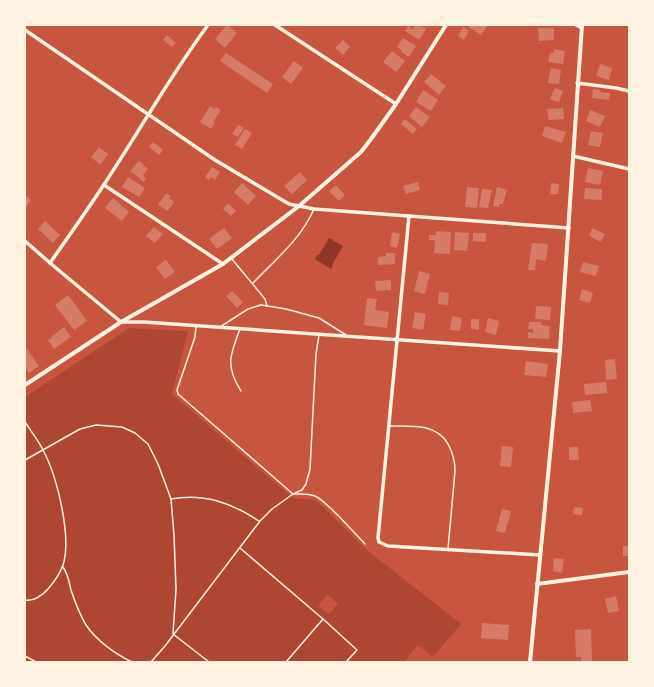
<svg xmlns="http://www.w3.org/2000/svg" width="654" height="687" viewBox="0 0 654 687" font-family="Figtree,sans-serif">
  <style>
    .green { fill: #ae4732; fill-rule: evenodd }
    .water { fill: #8f3625 }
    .building { fill: #d67c66 }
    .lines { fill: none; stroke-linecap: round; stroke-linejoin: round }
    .service { stroke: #fff3e0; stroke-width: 1.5 }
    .minor { stroke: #fff3e0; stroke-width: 3.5 }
    .tertiary { stroke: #fff3e0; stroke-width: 4 }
  </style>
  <rect width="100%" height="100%" fill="#c8553d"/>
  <path class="green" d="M129,328L188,331L172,394L293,498L316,500L368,551L461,624L433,657L418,645L404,662H25V397ZM327,595L338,603L329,614L318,606Z"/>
  <path class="water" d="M329,238L343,246L332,265L333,266L331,269L315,259L317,255H319Z"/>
  <g class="building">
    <path d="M227,25L237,33L225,48L215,39Z"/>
    <path d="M415,25H420L426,29L419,40L405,31L408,26L413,29Z"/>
    <path d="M466,25H485L487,26L481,35Z"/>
    <path d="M463,27L469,31L464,40L458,36Z"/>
    <path d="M538,28H554V40L539,41Z"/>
    <path d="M167,35L176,43L172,47L163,40Z"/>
    <path d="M403,38L416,46L409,57L401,52L402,50L397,47Z"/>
    <path d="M343,40L350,47L343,55L335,48Z"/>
    <path d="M554,49L565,51L563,64L548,62L550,53H553Z"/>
    <path d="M392,51L405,61L396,72L383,62Z"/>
    <path d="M226,53L273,84L267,93L220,61Z"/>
    <path d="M294,61L303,68L291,84L282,77Z"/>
    <path d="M600,64L612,68L609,80L596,76Z"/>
    <path d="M551,68L561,70L559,84L548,83Z"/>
    <path d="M431,74L446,86L439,95L424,82Z"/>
    <path d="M555,88L563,91L559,102L550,99Z"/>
    <path d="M593,89L600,90V92L610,93L609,100L592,98Z"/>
    <path d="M423,90L438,100L431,111L416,102Z"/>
    <path d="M210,106L215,109L216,107L221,110L213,122L215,123L211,129L200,122Z"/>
    <path d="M416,107L430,117L422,127L409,116Z"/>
    <path d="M563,108L564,119L549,120L547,109Z"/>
    <path d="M590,110L605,116L600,127L586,121Z"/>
    <path d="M405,119L417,129L413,134L401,124Z"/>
    <path d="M238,125L244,128L238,137L232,134Z"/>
    <path d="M545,126L566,132L562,143L542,136Z"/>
    <path d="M245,129L252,133L242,149L235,145Z"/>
    <path d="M591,131L603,133L600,147L588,145Z"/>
    <path d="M153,142L163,150L159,155L149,147Z"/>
    <path d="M99,147L108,154L100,165L91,157Z"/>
    <path d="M139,161L148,169L143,175L146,178L144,182L130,171Z"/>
    <path d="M212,167L220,172L215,180L211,177L209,180L205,177Z"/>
    <path d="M588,168L603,171L600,185L585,182Z"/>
    <path d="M300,172L307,180L292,194L284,186Z"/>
    <path d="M128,177L145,188L139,197L122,187Z"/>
    <path d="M418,182L420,190L406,194L403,186Z"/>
    <path d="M242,183L256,196L248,205L234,192Z"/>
    <path d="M551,183L559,184L558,194H550Z"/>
    <path d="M336,185L345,195L339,201L329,191Z"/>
    <path d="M467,187L479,188L477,208L465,207Z"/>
    <path d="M497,187L507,190L503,204H500L499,207L493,206Z"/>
    <path d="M585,188L602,189V200L584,199Z"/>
    <path d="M482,189L492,190L488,208L479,207Z"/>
    <path d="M166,193L171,196L169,198L174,202L168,211L158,205Z"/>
    <path d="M25,195L31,200L25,208Z"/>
    <path d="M113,198L129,212L122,221L105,208Z"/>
    <path d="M228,203L236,211L231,216L223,209Z"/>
    <path d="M45,221L60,235L53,243L38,229Z"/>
    <path d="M154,227L163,234L155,243L146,236Z"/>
    <path d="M224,228L232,238L217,249L209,239Z"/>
    <path d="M592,228L605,234L601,242L589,236Z"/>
    <path d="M436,231L451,232L450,254L434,253L435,240H429V235H436Z"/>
    <path d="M392,232L400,234L397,248L390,246Z"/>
    <path d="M455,232L469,233L467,251L454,250Z"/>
    <path d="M473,233H486V242L473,241Z"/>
    <path d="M532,243L548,244L546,261L536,259L535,270H528Z"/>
    <path d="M386,253H395V264L378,265V257L386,256Z"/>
    <path d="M166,260L175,272L165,279L156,267Z"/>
    <path d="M583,262L599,266L596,276L580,272Z"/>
    <path d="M419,271L430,274L425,294L414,291Z"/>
    <path d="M391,280V290L376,291L375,281Z"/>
    <path d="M582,289L593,293L590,303L579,300Z"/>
    <path d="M232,291L243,302L237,308L226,296Z"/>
    <path d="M439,292L449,293L448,305L438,304Z"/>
    <path d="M68,295L87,321L74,330L55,305Z"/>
    <path d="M367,298L377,299L375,310L389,312L387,328L364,325Z"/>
    <path d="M536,306L551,307L550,320L535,319Z"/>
    <path d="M415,312L426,314L423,330L412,328Z"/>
    <path d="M452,316L462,318L460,331L450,330Z"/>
    <path d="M488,318L499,321L496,335L485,332Z"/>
    <path d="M471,319H479V330L471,329Z"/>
    <path d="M529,322H541V325L550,326L549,339L528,338V332L533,333V329H528Z"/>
    <path d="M64,327L71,337L54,349L48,340L52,338L51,337Z"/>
    <path d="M25,346L39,366L29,373L25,368Z"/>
    <path d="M615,359L617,379L606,380L605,360Z"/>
    <path d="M526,361L548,364L546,377L524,375Z"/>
    <path d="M606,382L607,393L585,395L584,384Z"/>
    <path d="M590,400L592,411L573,413L572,402Z"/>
    <path d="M502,446L513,447L511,467L500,466Z"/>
    <path d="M569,447H578L579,460H569Z"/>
    <path d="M574,507L583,508L582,515L573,514Z"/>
    <path d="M502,509L511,511L505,533L496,531Z"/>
    <rect x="623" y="546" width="6" height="10"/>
    <path d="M554,558L564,559L562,573L553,571Z"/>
    <path d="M616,596L619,611L608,613L605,599Z"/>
    <path d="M482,623L509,625L508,640L481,638Z"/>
    <path d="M591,629L592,662H581V657H576L575,630Z"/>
  </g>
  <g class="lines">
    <g class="service">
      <path d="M231,258L265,299L267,306"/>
      <path d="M253,283C275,260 301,239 314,209"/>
      <path d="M196,326L195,337L177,390L178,394L293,494C300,494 308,493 315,496C327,501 354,533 365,544"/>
      <path d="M220,327L248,309L261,305L286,309L319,318L346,335"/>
      <path d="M240,329C230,355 225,366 241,391"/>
      <path d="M25,422C31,431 38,440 43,450C57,476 72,537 63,565C60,574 54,582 48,589C43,595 33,602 25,600"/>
      <path d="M389,426C410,426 436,423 448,444C453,453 455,461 455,471L448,549"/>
      <path d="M25,460L80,429L96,425L122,427L135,433L148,444L158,464L171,499L174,535L176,589L173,634L209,662"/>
      <path d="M171,499C204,493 232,503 259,521"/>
      <path d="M240,548L323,619L357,650L346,662"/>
      <path d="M63,567C68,574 69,582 71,590C75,602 80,615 86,625C96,640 115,654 132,662"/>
      <path d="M25,656L36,662"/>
      <path d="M151,662L165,646L260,521L272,509L293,494L302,490L306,484L310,469L316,354L319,335"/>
      <path d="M286,662L323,619"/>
    </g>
    <g class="minor">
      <path d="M275,25L396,104"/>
      <path d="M576,25L582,28"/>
      <path d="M25,30L215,160L289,204L314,209L569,228"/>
      <path d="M577,83L616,88L629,91"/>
      <path d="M573,156L629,169"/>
      <path d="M104,185L223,264"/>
      <path d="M409,216L378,538L379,542L388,546L540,555"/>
      <path d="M25,241L50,263L121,322H144L560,351"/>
      <path d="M50,263C68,237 86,212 103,186C139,132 170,76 208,25"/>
    </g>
    <g class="tertiary">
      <path d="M25,385L121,322L223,264L299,206L361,152L371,139L396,104L446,25"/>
      <path d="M537,584L629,572"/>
      <path d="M530,662L560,351L582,25"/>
    </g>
  </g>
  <rect width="654" height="687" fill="none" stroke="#fff3e0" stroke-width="52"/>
</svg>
